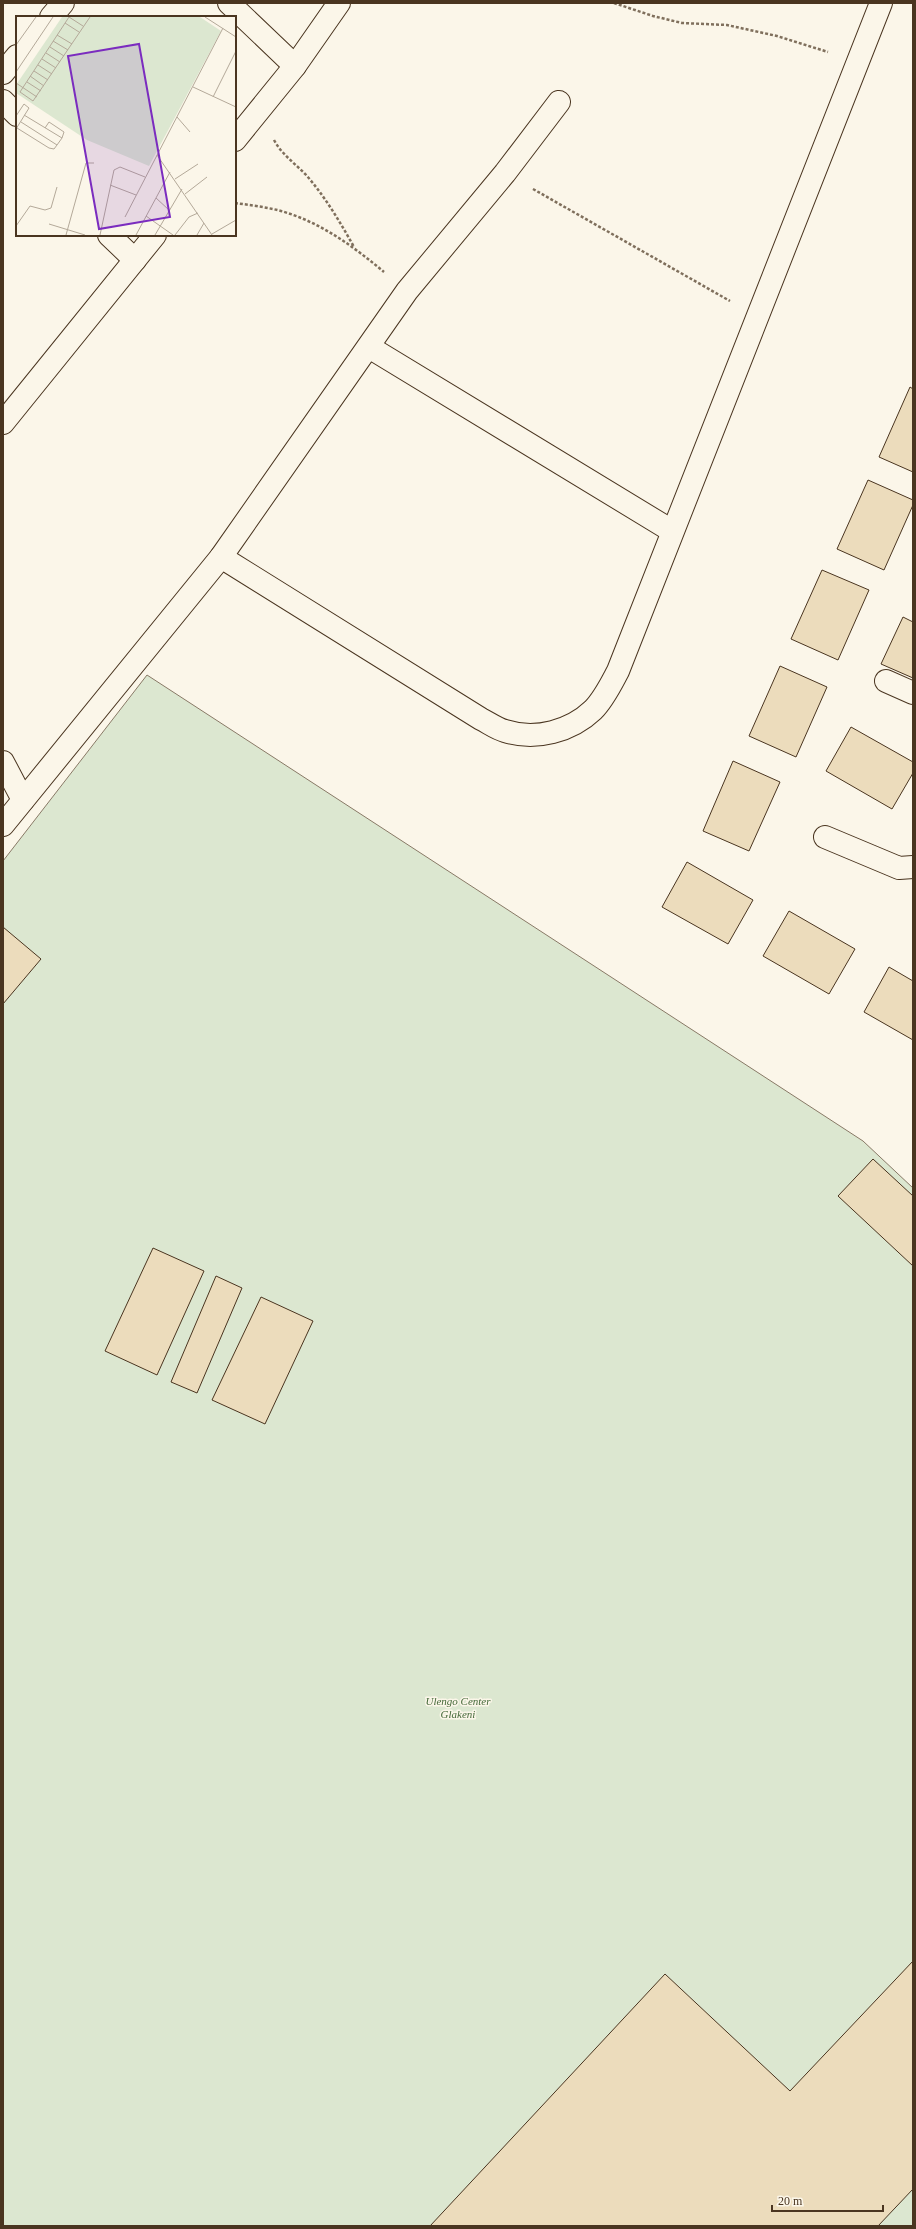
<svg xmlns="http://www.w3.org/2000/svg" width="916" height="2229" viewBox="0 0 916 2229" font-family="Georgia,serif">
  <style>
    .green { fill: #dce7d0; stroke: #887966 }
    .building { fill: #ecdcbc; stroke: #4a3520 }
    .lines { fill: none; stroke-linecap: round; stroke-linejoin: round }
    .street-casing { stroke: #4a3520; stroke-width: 24 }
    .path { stroke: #7f6f5c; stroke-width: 2.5; stroke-dasharray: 3 2; stroke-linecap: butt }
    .street { stroke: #fbf6e9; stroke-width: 22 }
    .labels { text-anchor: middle; stroke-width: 3; stroke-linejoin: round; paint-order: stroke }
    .park-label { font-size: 11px; font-style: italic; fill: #436837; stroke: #fbf6e9 }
    .inset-road { fill: none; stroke: #b4a999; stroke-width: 1 }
    .view { fill: #7b2cbf; fill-opacity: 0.15; stroke: #7b2cbf; stroke-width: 2 }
    .inset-edge { fill: none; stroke: #4a3520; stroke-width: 2 }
  </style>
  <rect width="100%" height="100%" fill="#fbf6e9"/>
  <path class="green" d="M147,675L863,1141L913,1188V2226H3V861Z"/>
  <g class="building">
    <path d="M910,387L913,389V472L879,457Z"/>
    <path d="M868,480L913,500V505L884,570L837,549Z"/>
    <path d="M822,570L869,590L838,660L791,639Z"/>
    <path d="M903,617L913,622V678L881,664Z"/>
    <path d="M780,666L827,687L796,757L749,736Z"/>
    <path d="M851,727L913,762V773L892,809L826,771Z"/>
    <path d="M733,761L780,782L749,851L703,831Z"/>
    <path d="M687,862L753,900L728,944L662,907Z"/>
    <path d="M789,911L855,949L829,994L763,956Z"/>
    <path d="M3,927L41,959L3,1004Z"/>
    <path d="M889,967L913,981V1040L864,1012Z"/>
    <path d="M873,1159L913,1196V1266L838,1196Z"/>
    <path d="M153,1248L204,1271L157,1375L105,1351Z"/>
    <path d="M216,1276L242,1288L197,1393L171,1382Z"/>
    <path d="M261,1297L313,1321L265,1424L212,1400Z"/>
    <path d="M913,1961V2189L878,2226H430L665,1974L790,2091Z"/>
  </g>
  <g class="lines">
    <defs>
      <g id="street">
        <path d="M229,3L295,66"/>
        <path d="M51,17L63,3"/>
        <path d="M3,73L17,56"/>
        <path d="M3,101L17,115"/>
        <path d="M235,140L295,66L339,3"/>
        <path d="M109,235L135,260"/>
        <path d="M369,347L672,531"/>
        <path d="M3,423L155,235"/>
        <path d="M221,557L481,719C489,723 497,729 505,731C536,741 571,731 593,710C604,699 611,684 618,671L881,3"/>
        <path d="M886,681L913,693"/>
        <path d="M3,762L23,800"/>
        <path d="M3,825L221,557L407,291L505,173L559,102"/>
        <path d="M825,837L899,868L913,867"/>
      </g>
    </defs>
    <use href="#street" class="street-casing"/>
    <g class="path">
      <path d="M614,3L653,16L682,23L727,25L777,36L828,52"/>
      <path d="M274,140C282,155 296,164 307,176C326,198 340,222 354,247"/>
      <path d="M533,189L730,301"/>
      <path d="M235,203C250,205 266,207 281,211C320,222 353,246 384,272"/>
    </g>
    <use href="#street" class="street"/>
  </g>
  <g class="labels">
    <g class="park-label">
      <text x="458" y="1705">Ulengo Center<tspan x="458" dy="13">Glakeni</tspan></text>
    </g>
  </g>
  <g transform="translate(16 16)">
    <rect width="220" height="220" fill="#fbf6e9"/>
    <path d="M46,1H184L205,15L133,150L71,124L0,77V69Z" fill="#dce7d0"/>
    <path class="inset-road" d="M53,1L4,76L17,85L74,1M53,1L67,10M189,1L220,21M49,7L63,16M41,19L56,28M37,25L52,34M0,29L20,1M34,31L48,40M30,37L44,46M26,43L40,52M22,49L36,58M18,55L32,64M0,56L37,1M14,60L28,70M11,66L25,75M0,67L21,81M177,71L220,91M197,81L220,35M8,99L46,122L41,129M0,100L8,88L13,92L0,113M161,101L174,116M1,112L33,132L38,133L41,129L5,106M29,112L33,106L48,116L46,122M141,139L196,219M159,163L182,148M94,169L120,179M169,178L191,161M140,182L153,194M130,200L157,219M109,201L207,12M33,208L69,219M0,210L14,190L29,194L35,192L41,171M196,218L220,204M50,219L70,147H78M84,219L98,154L104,151L129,161M120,219L154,156M139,219L166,173M159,219L173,201L182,197M181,219L188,207"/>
    <path class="view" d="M123,28L154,201L83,213L52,40Z"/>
    <rect width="220" height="220" class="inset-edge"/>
  </g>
  <rect width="916" height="2229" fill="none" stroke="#4a3520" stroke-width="8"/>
  <path d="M772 2205v6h111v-6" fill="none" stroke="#4a3520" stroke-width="2"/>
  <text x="778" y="2205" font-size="12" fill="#4a3520" stroke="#fbf6e9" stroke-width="3" paint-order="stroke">20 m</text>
</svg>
